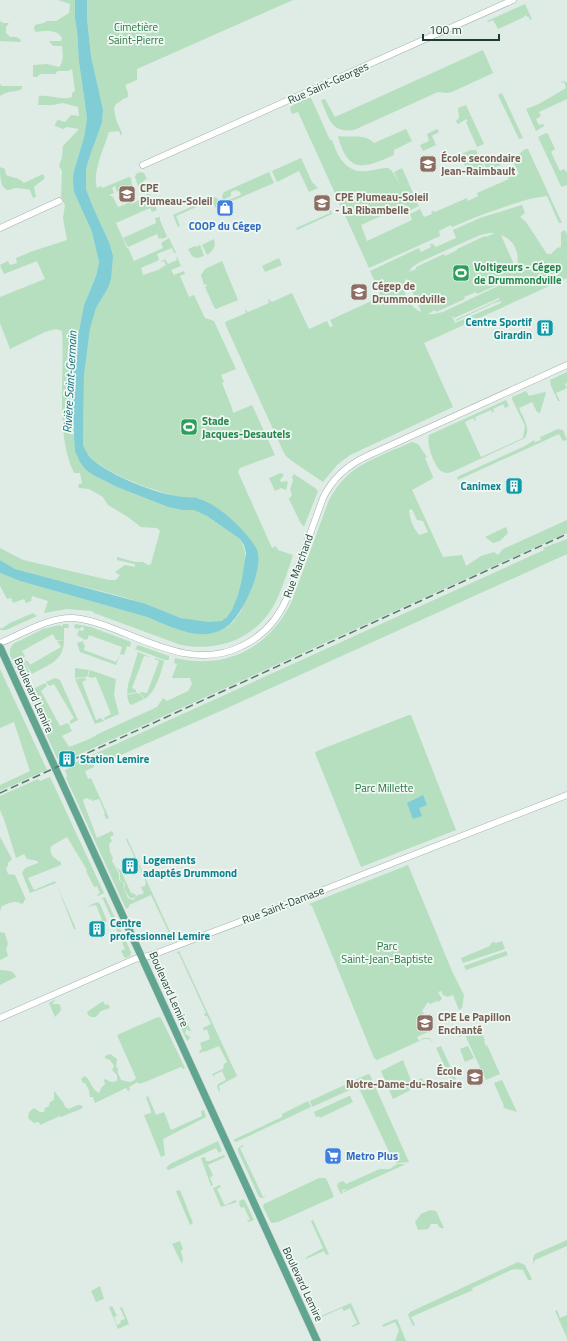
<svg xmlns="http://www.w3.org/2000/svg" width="567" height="1341" viewBox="0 0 567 1341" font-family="'Titillium Web',sans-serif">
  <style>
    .green { fill: #b5dfbe; fill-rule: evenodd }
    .water { fill: #81cdd6 }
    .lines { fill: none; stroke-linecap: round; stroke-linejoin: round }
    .minor-casing { stroke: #a1b3ac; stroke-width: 7 }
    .major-casing { stroke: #c0c8c6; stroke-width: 8 }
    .minor { stroke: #fff; stroke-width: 6 }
    .major { stroke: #5fa590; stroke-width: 7 }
    .rail { stroke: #58786e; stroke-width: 1.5; stroke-dasharray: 8 4; stroke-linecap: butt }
    .labels { text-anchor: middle; stroke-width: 3.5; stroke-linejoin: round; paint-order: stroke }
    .park-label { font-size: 11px; fill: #257641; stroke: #eff8f3 }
    .street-label { font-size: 11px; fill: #1e3c33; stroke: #eff8f3 }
    .education-label { font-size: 11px; font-weight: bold; fill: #785e54; stroke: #eff8f3; text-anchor: start }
    .shop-label { font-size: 11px; font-weight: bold; fill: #366cbe; stroke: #eff8f3 }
    .leisure-label { font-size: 11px; font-weight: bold; fill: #27864d; stroke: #eff8f3; text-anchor: start }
    .culture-label { font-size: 11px; font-weight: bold; fill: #0d838f; stroke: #eff8f3; text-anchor: start }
    .water-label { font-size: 12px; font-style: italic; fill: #14707d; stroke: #eff8f3 }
  </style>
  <rect width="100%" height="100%" fill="#dfebe5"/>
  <g class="green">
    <path d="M58,0H75V19L77,30L79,62L87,118L84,137L74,171V192L92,232L99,262L96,276L84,305L76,346L72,402L73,434L95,476L117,487L168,507L182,510H195L207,516L240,539C249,553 245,570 241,586C238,597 233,617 220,621C193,628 153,606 127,598C95,589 62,582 30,573L15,569L0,560V548L23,560L109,580H116L120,575L115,572L125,565L135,567V564L117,560V557L135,562H143L148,565L151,564L160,531L157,528L141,527L128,517L108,505L103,497L89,489L79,488L78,485L82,483L80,473H74C55,434 65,374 62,331L56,329L45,332L10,349L0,323V297L45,279L37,261L4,274L0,265L8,261L10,265L17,263L16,258L33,251L67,240L63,218L65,205L61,196L62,171L59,166L62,157L63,146L79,129L67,127L63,129L55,126L56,122L58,120L65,122L71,115L79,116L78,107L63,103L53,105H38L39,96C50,94 62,101 72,97V93L75,91L72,69L68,71H58L55,74H40L37,77H33V65L47,64L59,67C64,62 63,54 62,46H53L49,41H61L62,38C57,29 45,31 36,32L34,29L35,25L44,23L47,21H56L69,13L70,4Z"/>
    <path d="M87,0H293L137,69V80L125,85L128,93V97L121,100V101L116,104L114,108L116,120L122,133L121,136L119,131L109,132C104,148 92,172 97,188L101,186L102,188L129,177L131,178L132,186L117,192L115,186L112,188L114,193L109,195L113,197L118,207L131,202L132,204L139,200L140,202L142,201V199L147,196L142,185L138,186L135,177L136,174L140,172L144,173L147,179L143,181L157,210L152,212L150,208L116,223L127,248H128L134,261L163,248L161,243L169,238L176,253H174L172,248L157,254L159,260L141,268L143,275L158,270L166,265L164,261L160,262L165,259L168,264L177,260L176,257H177L181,266L171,270L174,275L184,271L185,274L180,276L189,297L194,295L205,318L214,321L236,369L221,375L224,382L222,383L232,408L233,413L252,405L275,455L240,468L238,472L272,548L276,546L278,550L293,555C288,570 283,587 276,601C258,638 220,652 181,645L94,613L92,611L67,609L44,613L48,601L32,596L31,601L26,603L24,599L13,603L11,598L7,599L0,586V573L20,581L147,617L167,625L188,632L227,627L233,622L241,611L258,560L215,507L199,498L177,497L146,487L126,479L108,470L93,460L86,452L83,445L84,376L90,329L96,308L108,288L109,242L93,207L86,189V169L91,153L102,123L103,110L91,56L87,18Z"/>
    <path d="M525,4L532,19L530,20L528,16L526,17V15L524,16V17L498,29L493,20L488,22L487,21Z"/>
    <path d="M0,21L3,23H9L6,27V33L10,37H16L20,39L21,42L0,41Z"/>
    <path d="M483,50L493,73L491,74L452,92L448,93L438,92L354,130C330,133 329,118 321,100L325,99L335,117Z"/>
    <path d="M565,81L567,83V99L539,112L541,116L536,119L539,125L544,124V126L536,131L526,109L539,104L566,88L564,82L561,83V82Z"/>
    <path d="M0,84L2,86H22V89C13,93 8,90 0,96Z"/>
    <path d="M502,93L523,138L519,139L498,95Z"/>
    <path d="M308,98H311L312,100L330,140H332C335,148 338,157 345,164C362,181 384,162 391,170C395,175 398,181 401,186L394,172L402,168L414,195L411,197V199L420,195L423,199L417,202L419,206L409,211L406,205L361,225L367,241L412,220L410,214L420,209L424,217L432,214L431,212L434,211L435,212L467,198L468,201L478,196L477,193L509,179L508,177L511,176L512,177L519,174L512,160L525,149H528L562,223H559L547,196L529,199L513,204L481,215L452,227L451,225L439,231L440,236L369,268L298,112L292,114L290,109L291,106Z"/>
    <path d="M466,105L484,144L477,147L466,122L468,121L466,119L458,124L456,121L459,118L458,108Z"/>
    <path d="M406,129L412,141L394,150V155C365,168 348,175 338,136C350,138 365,133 374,143Z"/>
    <path d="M437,129L439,132L432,136L436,145L423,151L420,145L429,141L427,134Z"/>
    <path d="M546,133L548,134L555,149L551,152L560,171L564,169L567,173V185L562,187L561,186L538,137Z"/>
    <path d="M471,150H476L484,168L480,172L471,176L469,175L461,157L462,156L461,154Z"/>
    <path d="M496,155L501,165L487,170L483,162L488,163L485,160Z"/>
    <path d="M301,158L312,182L318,188L309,192L299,171L277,182L272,171Z"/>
    <path d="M0,167L5,169L6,175C13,178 18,177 24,183L43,174L45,178L34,187L36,197L33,198L30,190C26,189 21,188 17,188C14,188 10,190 8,190C0,189 0,173 0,167Z"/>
    <path d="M269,172L274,183L225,204L224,202L241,195L240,192L236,190L231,192V196L223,200L222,196L224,192Z"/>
    <path d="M324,196L332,214L297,230L296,228L330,213L323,197Z"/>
    <path d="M213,197L217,198L221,206L216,209L212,200L176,216L180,226L178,227L173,215Z"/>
    <path d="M522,205L525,213L520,217L526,222L547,254H551L557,248L561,247V232L565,230L567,235V278L424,343L453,407L350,455L337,465L323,482L292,461L286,456L283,451L226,326L225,322L246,313L245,309L248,312L269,303L268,299L272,302L292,293L309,329L327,321L330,327L333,326L330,320L378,298L377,295L380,293L370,271L419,248L421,252L431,247L430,244H433L436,247L456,238L453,230L480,218ZM489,233H495L486,237L485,236L457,249V250L445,256L444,254L416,267V269L409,272L412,267L420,262L480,235ZM501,235C515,240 521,255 516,269ZM513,275L510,279L502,284L443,312L434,314H428L435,310L436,312L465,299L464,297L476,292L477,294L506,281L505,278ZM406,278L421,311V312C408,306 401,291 406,278ZM499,298L500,299L494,302L455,320L456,321L494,303L501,301V303L455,323L452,316H453L454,318Z"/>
    <path d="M160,217V220L167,237L162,239L161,238L159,239L157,234L128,247L123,238L156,223L155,218Z"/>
    <path d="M214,239C216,247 213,251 207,255L202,245Z"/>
    <path d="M200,245L204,256L197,258L192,256L188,249L195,246L196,247Z"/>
    <path d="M279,258L282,265L265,272L262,266Z"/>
    <path d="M222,261L238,300L216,309L214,307L205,287L207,286L206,284L204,285L201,275L205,269Z"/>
    <path d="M567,372V383L565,384L567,388L556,393L560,401H558L551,386L550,380Z"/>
    <path d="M526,391L529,396L545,392L546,393L540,413L537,412L532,402L519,408C523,418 531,428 525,438L454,471C450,473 446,474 441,471C434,466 426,443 429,435L506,400L509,406L505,408L503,404L493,409L494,412H492L491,410L475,417L476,420L475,421L473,418L465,422L481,457L523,438L525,426L512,399V397Z"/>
    <path d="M558,429L563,430L567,440L563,441L559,434L458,480L457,477L525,446L534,440L535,442L541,440L540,437Z"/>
    <path d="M412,442L418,444L427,457L425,458L433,477L432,479L412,490L443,557L462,555L466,566L481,556L494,552L498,555L503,549L567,520V533L69,759L68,756L64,758L65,760L61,761L60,759L57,758L10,655V649L13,644L43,629L60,625L62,627L63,624H68L69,626L68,628H64V640H56L53,634L22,651L25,656L23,659L31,675L28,677L30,680L29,681L35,688L45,683L47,686L41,691L60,726L68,723L72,731L62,736L69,747C75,745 95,737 98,734L157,707L163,698L167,701L188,691L192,684L190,678H172L177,664L174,663L175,658C225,670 268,649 291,603L329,500C334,491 340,482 348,475C361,462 394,450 412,442ZM412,509L417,520L423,521L428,532L419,535C413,527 410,520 409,510Z"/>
    <path d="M281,473L284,475L280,480L281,482L286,481L288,482L286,490L281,488L275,491L269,478Z"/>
    <path d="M294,474L315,488L318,491L304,527L300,522L289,499L292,495L290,490L293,480L292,477Z"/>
    <path d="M506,527L508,533L500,541L493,543L485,537Z"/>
    <path d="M567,539V554L225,709L98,765L94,758L92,759L94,765V767L85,771L88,779L91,778L109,818L106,819L104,814L105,813L99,799L92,801L91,799L89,800L88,798L84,799L83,801L97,838L112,831L114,835L110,837L112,841L109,844L110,852L113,858L112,861L119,874V880L124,883C122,890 126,892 128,898L133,900L139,894L140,895L144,893L141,887L145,886L146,882L126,839L127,838L172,936L171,937L151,895L129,905V907L126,909L66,778L67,776L65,770L75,766L74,765L68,768L70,765L544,550L543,548Z"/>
    <path d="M33,613L37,616L6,630H0V627L1,629L10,623Z"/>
    <path d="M75,624L91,627L131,642L130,647L127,646L124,655L120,654L122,647L89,635L87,640L86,639L85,640L77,635L79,630L83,631L84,628L82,627L79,629L74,628Z"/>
    <path d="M64,640C64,661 48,665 32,674L24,660L25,659L26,661H28L30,665L61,647L57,641Z"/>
    <path d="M84,641L83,644L85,645L84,650L116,662L120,655L116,665L80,652L77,643Z"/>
    <path d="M138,645L169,656V660H165L135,649Z"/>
    <path d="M138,652L150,657L144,656L132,688L136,690V691L137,692L127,694L128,685Z"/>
    <path d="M153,657L164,661C161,673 156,691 145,699L140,693L141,692L147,693L159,661L155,659V658Z"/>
    <path d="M75,668L89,670L87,677L75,678Z"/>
    <path d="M0,669L47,770L0,791V785L30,771L14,722L0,728Z"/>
    <path d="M90,670L116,679L114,695L119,714L105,720L104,718L111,714L96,677L91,678L90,677H88Z"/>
    <path d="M55,678L60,680L78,720L70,724V721L74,718L54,684L50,686L49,685H48L46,682Z"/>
    <path d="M85,678L86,680L82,682L96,720L101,718L104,721L95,724L75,679Z"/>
    <path d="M137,693L140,694L144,699L131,705L129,703L127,695Z"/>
    <path d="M409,715H411L456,830L361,867L315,753L317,751Z"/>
    <path d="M50,777L104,893L98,896L97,895L100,893L97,886L94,887L86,871L87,870L67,837L51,846C49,854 54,859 61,862V865L28,878L34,890L55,881L76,929H74L56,883L30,893L22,873L25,868L38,863V861L27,859L24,854L16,858L4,819L0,810V796L38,779L40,781Z"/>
    <path d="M0,837L12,859L8,863V866L6,868L8,874L15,875L26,900H24V902L22,904C14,900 8,903 1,907V909L0,911Z"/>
    <path d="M408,865L452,971L464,995L462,1008L459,1010L453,995L447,997L446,996L443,995L441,991L438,992L442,999L438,1002L437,1000V1002H436L435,1000V1002L430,1004L428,1002L422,1011L424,1014L421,1016L422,1019L420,1020L421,1023H423L428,1032L417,1037L419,1041L424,1038H429L435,1044L429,1039H424L377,1060L374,1058L315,913L312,906L309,904Z"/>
    <path d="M116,867L121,871L131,893L135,894L136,896L135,898H130L124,889L125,883L120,880V873Z"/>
    <path d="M105,897L131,952L130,956L125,958L121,951L125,949L103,899H101Z"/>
    <path d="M97,902L100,904L107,921L103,922L96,905L87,907Z"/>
    <path d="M0,932L5,933C6,940 10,942 6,949L8,956L0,960Z"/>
    <path d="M502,941L505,949L463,963L461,958L490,946L491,943L494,942L496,943Z"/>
    <path d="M179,951L237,1076L219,1086L220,1091L219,1092L217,1086L218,1085V1084L226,1080L222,1071L214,1075L215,1078L212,1074L223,1069L224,1064L227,1062L219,1046L204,1052V1051L200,1053L199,1051L202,1049L200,1043L210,1039L207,1029L204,1031L203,1028L211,1024L207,1016H205L204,1014L206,1013L179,954L177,953V952Z"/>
    <path d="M506,951L508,955L466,970L464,966Z"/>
    <path d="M0,970C7,971 13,969 16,977L0,985Z"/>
    <path d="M56,999L52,1004H59C63,1010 60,1012 55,1017L49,1003Z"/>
    <path d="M103,1001L105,1005L108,1004L110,1008L101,1011L96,1017H91L88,1015L87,1012Z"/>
    <path d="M178,1014L183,1023L187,1022L191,1031H189L187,1029L186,1030L185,1034L189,1036L190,1038L187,1041L175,1015Z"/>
    <path d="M158,1017L161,1018L185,1068L183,1069L181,1067L145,1082L139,1084L138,1082L129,1087L130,1090L128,1091L126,1088L95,1103L93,1097H90L89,1090L85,1083H83L81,1079L85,1076C91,1081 92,1090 99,1093L102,1087L105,1084L104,1080L105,1079L111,1082L117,1081V1075L112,1070L114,1066L110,1060L105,1058V1056L110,1054L117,1059L116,1067L118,1068V1073L121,1080C127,1081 132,1084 136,1078L117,1035Z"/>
    <path d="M478,1025L485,1040L484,1041L486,1046L487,1045L500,1074L486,1080L465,1035L459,1037L458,1034L474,1027L475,1029Z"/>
    <path d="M441,1046L456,1079L452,1081L451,1080L436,1048Z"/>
    <path d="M468,1046L474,1058L465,1062L460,1049Z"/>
    <path d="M403,1060L412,1083L422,1078L424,1083L393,1099L381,1071Z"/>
    <path d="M368,1074L370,1075L409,1162L397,1163L393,1160L359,1088L364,1081L358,1088H354L312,1107L310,1101Z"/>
    <path d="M502,1080L517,1112L504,1108L503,1107L504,1106L494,1083Z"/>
    <path d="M54,1091L63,1102L65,1107L69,1109L78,1105H81L83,1108L61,1117L60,1116L40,1125L39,1122L34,1123L28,1118L29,1112L34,1108L40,1112H44L45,1108L49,1106L50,1102L54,1100Z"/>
    <path d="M148,1096L156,1115L164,1112L171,1130L202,1116L201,1111L204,1110L206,1117L163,1139L165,1155L161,1157L144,1115L151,1113V1111L146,1097Z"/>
    <path d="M349,1096H350L353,1102L320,1118L319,1116L316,1117L314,1112Z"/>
    <path d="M308,1101L311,1107L236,1142L233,1140L282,1117V1114Z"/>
    <path d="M218,1141L222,1151L219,1153L216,1148L171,1169L168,1170L166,1168L170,1164Z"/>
    <path d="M243,1145L244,1146L240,1148L263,1197L267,1195L263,1198L259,1197L238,1151V1148Z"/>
    <path d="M224,1155L225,1157L208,1165L213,1175L210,1178L213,1185L211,1186L201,1158L205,1157L206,1161H210Z"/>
    <path d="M397,1164H406L344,1192L343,1191L346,1190L345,1189L342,1190L343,1193L341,1194L337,1186L338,1183L343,1181L346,1184L380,1169H390Z"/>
    <path d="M319,1178H325L327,1180L334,1197L278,1222L271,1223L263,1207L264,1204Z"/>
    <path d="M220,1185L221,1187L217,1189L224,1204L226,1205L235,1200L237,1202L221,1207L213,1188Z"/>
    <path d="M180,1190L193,1223L190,1225L177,1194L176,1191Z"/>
    <path d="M244,1199L254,1220L248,1222L247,1220H250L244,1207L241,1208L239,1204H240L239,1201Z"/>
    <path d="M430,1210L436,1211L444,1228H440L437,1224H431L428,1229L418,1230L415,1222L421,1214Z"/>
    <path d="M313,1220L329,1254L326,1255L324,1251L306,1259L305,1258L323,1248L311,1221Z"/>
    <path d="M567,1240V1246L535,1260L533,1264V1259L535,1254Z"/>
    <path d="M180,1241L183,1249L181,1251L183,1259L182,1264L172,1244Z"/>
    <path d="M518,1262L525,1265L532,1279L531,1280H528L523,1270L515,1269L511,1270L477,1286L472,1288L473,1290L411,1317L415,1325L413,1326L408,1315L410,1312Z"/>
    <path d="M100,1286L104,1299L96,1302L91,1291Z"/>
    <path d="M351,1303L360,1324L352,1327V1326L357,1323L350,1308L344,1311L342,1308L319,1318L316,1322L314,1319Z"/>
    <path d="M112,1306L117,1316L114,1317L117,1325L121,1323L120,1321L125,1319L120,1308L122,1307L129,1324L118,1329L109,1307Z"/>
    <path d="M557,1310L560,1318L567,1315V1338L555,1311Z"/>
    <path d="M396,1319L398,1321L406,1341H395L399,1330L395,1322L383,1327L382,1325Z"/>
  </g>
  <g class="water">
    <path d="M75,0H87V18L91,56L103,110L102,123L91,153L86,169V189L93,207L109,242L113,256L111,279L108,288L96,308L90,329L84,376L83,445C86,451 88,456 93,460C112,476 152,492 176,496C184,498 193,496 200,499C220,506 243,528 255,546C267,563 245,609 231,623C225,629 216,633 207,634C189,636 164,624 147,617L20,581L0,573V560L15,569L30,573L143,603L181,618L208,622L221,621L227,617L232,610L238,595L242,579L246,553L244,545L240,539L207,516L194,510H182L168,507L117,487L95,476L86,470L80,462L75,451L72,402L76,346L84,305L96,276L99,262L92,232L74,192L73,181L74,171L84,137L87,118L79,62L77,30L75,19Z"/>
    <path d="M423,795L427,805L419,808L422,816L413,819L407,803Z"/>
  </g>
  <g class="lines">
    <defs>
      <g id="minor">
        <path d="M143,165L513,0"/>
        <path d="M0,228L59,201"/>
        <path d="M0,643C24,633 48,617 74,618C86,619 98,623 109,627C152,643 197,669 242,646C263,636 278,619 287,598L323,498C332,479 348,465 367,456L567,365"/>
        <path d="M0,1018L135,959L152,955L308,896L567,795"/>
      </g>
      <path id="major" d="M0,647L317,1341"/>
    </defs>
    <use href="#minor" class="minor-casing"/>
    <use href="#major" class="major-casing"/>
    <use href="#minor" class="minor"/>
    <use href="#major" class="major"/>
    <path class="rail" d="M0,793L567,534"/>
  </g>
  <defs>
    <symbol id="school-square" viewBox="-11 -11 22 22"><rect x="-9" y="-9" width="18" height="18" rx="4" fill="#8d6e63" stroke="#eff8f3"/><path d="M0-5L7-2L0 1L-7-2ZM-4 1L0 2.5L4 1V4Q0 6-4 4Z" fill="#fff"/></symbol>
    <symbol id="shop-square" viewBox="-11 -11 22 22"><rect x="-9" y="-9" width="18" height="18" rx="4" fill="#3f7fe0" stroke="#eff8f3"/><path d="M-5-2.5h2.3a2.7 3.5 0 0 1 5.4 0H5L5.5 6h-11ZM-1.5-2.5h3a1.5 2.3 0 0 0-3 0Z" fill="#fff"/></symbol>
    <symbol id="stadium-square" viewBox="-11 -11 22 22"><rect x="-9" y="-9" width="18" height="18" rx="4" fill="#2e9e5b" stroke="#eff8f3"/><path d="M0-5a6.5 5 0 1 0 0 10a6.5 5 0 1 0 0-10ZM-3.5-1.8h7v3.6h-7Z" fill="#fff"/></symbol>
    <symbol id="university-square" viewBox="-11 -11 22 22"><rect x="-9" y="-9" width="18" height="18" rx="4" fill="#8d6e63" stroke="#eff8f3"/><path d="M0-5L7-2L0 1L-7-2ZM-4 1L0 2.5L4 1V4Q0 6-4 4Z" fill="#fff"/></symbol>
    <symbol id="building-square" viewBox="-11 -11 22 22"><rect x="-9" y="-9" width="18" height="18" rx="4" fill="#0f9aa8" stroke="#eff8f3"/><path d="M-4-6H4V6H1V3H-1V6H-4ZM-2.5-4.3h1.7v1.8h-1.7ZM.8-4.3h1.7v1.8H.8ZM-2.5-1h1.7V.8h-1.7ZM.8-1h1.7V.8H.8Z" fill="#fff"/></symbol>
    <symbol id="supermarket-square" viewBox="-11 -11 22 22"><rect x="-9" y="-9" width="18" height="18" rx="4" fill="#3f7fe0" stroke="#eff8f3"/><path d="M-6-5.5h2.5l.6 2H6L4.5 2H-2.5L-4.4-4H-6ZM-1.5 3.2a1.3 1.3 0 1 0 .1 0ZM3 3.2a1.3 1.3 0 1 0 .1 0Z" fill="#fff"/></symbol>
  </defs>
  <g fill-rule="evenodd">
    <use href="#school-square" x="418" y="154" width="20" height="20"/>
    <use href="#school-square" x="117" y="184" width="20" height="20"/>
    <use href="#school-square" x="312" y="193" width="20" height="20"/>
    <use href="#shop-square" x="215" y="198" width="20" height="20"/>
    <use href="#stadium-square" x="451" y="263" width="20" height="20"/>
    <use href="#university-square" x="349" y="282" width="20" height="20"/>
    <use href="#building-square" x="535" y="318" width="20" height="20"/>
    <use href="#stadium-square" x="179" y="417" width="20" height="20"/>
    <use href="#building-square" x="504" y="476" width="20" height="20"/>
    <use href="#building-square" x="57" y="749" width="20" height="20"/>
    <use href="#building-square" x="120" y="856" width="20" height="20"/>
    <use href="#building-square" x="87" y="919" width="20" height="20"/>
    <use href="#school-square" x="415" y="1013" width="20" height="20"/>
    <use href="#school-square" x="465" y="1067" width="20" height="20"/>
    <use href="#supermarket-square" x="323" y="1146" width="20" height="20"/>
  </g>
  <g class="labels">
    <g class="park-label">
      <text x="136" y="31">Cimetière<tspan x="136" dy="13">Saint-Pierre</tspan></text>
      <text x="384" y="792">Parc Millette</text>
      <text x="387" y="950">Parc<tspan x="387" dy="13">Saint-Jean-Baptiste</tspan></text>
    </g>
    <g class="street-label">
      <text transform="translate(328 83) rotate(-24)" y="4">Rue Saint-Georges</text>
      <text transform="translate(298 566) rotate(-70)" y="4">Rue Marchand</text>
      <text transform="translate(34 695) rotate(66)" y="4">Boulevard Lemire</text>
      <text transform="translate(283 905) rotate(-21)" y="4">Rue Saint-Damase</text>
      <text transform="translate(169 989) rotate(66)" y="4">Boulevard Lemire</text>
      <text transform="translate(303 1284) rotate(65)" y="4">Boulevard Lemire</text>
    </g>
    <g class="education-label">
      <text x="441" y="162">École secondaire<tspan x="441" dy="13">Jean-Raimbault</tspan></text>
      <text x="140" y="192">CPE<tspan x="140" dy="13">Plumeau-Soleil</tspan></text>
      <text x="335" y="201">CPE Plumeau-Soleil<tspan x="335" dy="13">- La Ribambelle</tspan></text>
      <text x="372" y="290">Cégep de<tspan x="372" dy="13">Drummondville</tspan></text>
      <text x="438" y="1021">CPE Le Papillon<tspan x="438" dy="13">Enchanté</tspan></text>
      <text x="462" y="1075" text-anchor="end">École<tspan x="462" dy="13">Notre-Dame-du-Rosaire</tspan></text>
    </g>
    <g class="shop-label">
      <text x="225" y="230">COOP du Cégep</text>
      <text x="346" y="1160" text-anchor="start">Metro Plus</text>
    </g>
    <g class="leisure-label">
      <text x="474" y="271">Voltigeurs - Cégep<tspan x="474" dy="13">de Drummondville</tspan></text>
      <text x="202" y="425">Stade<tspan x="202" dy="13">Jacques-Desautels</tspan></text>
    </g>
    <g class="culture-label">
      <text x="532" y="326" text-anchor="end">Centre Sportif<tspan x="532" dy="13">Girardin</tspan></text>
      <text x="501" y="490" text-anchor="end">Canimex</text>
      <text x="80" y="763">Station Lemire</text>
      <text x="143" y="864">Logements<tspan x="143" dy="13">adaptés Drummond</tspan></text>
      <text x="110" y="927">Centre<tspan x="110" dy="13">professionnel Lemire</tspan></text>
    </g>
    <g class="water-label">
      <text transform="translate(70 382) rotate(-87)" y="4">Rivière Saint-Germain</text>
    </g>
  </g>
  <path d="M423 34v6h76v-6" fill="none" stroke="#1e3c33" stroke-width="2"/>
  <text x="429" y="34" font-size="12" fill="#1e3c33" stroke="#eff8f3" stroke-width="3" paint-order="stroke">100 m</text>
</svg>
